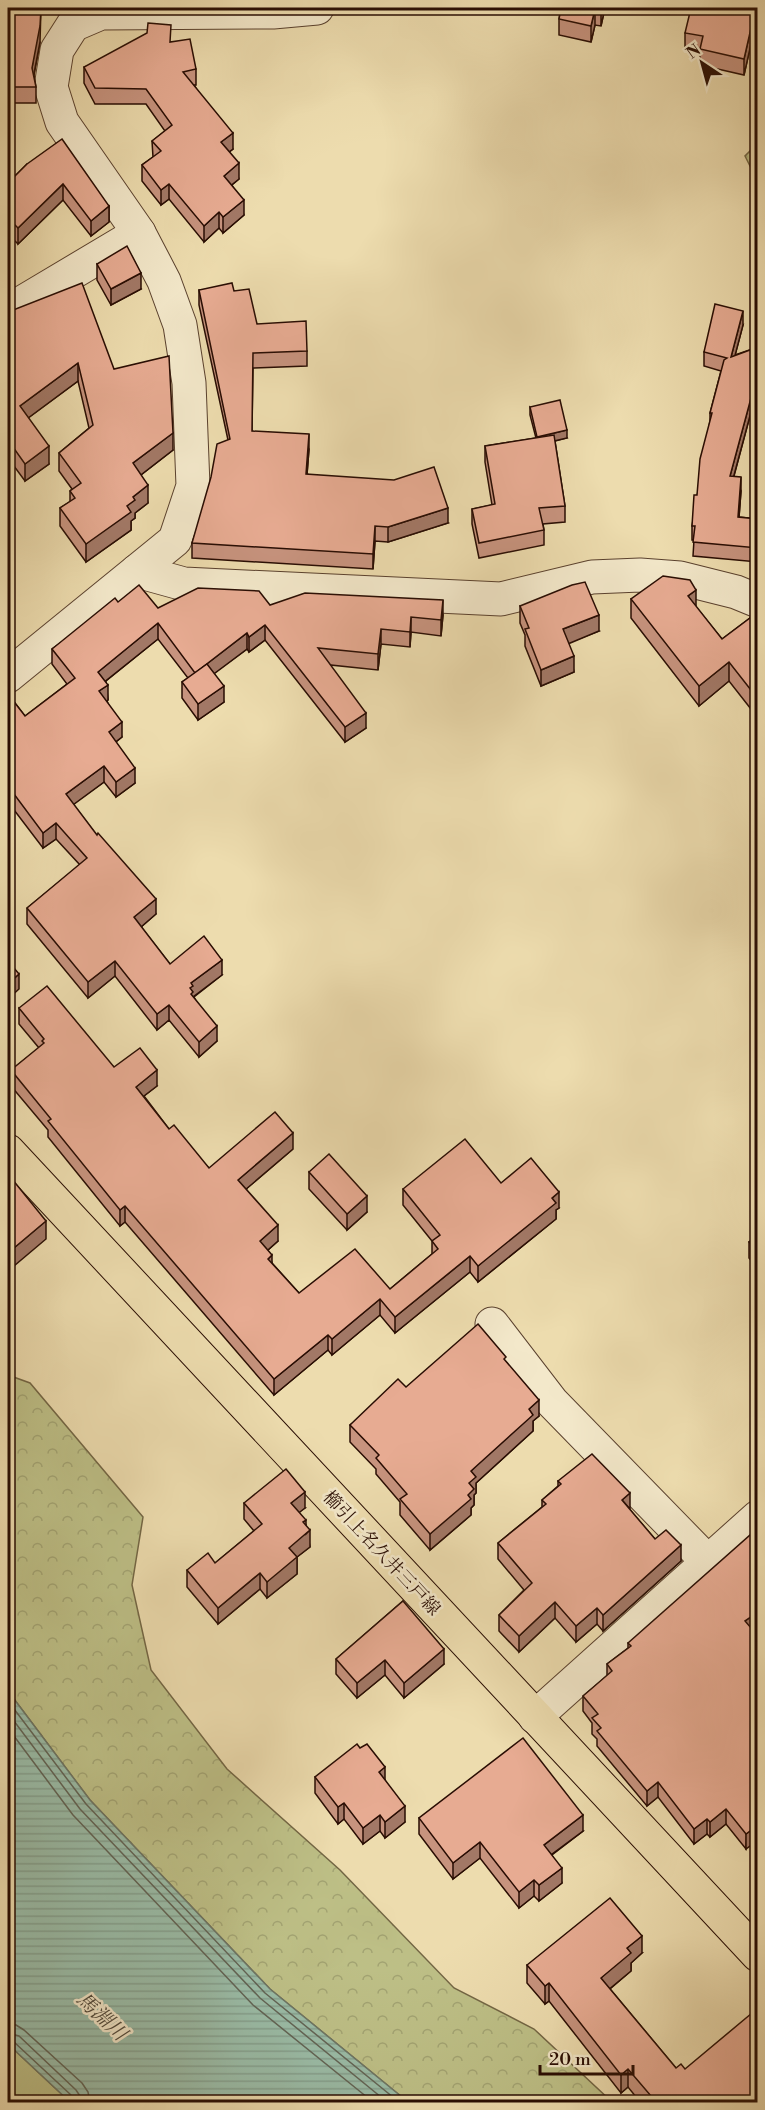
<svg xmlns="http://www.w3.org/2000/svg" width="765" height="2110" viewBox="0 0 765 2110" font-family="'Libre Bodoni','Noto Serif JP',serif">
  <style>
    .grass { fill: #bdbf86; stroke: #736644; stroke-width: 1.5 }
    .forest { fill: url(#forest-crowns); stroke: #736644; stroke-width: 1.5 }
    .water { fill: url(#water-rules); stroke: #6d7665; stroke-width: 1.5 }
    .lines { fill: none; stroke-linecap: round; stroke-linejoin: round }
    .shore { stroke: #626455; stroke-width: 1.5 }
    .minor-casing { stroke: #5a412e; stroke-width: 35 }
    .major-casing { stroke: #290d03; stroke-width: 35 }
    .minor { stroke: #f3e8ca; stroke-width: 33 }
    .major { stroke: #eddcae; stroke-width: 33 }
    .wall { fill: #c7937e; stroke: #290d03; stroke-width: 1.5 }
    .shaded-wall { fill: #a27866; stroke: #290d03; stroke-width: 1.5 }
    .building { fill: #e7ab92; stroke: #290d03; stroke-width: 1.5 }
    .labels { text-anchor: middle; stroke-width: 5; stroke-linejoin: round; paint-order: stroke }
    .street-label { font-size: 18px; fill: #290d03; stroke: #f3e8ca }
    .water-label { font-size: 20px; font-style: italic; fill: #514a3c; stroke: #f3e8ca }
  </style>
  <defs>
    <pattern id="forest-crowns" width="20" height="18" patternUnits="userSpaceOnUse" patternTransform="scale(1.5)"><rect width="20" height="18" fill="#bdbf86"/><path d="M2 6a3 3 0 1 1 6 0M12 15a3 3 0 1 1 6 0" fill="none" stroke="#a2a372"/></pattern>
    <pattern id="water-rules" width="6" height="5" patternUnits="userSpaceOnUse" patternTransform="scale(1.5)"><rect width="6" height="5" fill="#9abca7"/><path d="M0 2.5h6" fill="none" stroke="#85a08e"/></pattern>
  </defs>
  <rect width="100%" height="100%" fill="#eddcae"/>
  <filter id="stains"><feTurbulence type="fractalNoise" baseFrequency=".00333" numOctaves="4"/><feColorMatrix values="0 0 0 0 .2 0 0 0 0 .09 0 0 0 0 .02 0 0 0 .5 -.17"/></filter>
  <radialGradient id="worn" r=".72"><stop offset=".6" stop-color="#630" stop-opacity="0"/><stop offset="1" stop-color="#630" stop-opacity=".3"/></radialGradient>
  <path class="grass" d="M8,2044L70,2102H8Z"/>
  <g class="forest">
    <path d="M757,144V180L745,156Z"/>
    <path d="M8,1375L30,1383L143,1517L132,1585L151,1670L227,1769L340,1870L454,1988L534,2029L612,2102H408L270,1989L90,1800L8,1691Z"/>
  </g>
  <path class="water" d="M8,1691L90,1800L270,1989L408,2102H70L8,2044Z"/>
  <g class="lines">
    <g class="shore">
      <path d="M8,1701L86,1804L265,1993L399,2102"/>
      <path d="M8,1713L80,1809L260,1998L387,2102"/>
      <path d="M8,1728L73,1815L253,2005L373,2102"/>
      <path d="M8,2024L16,2025L24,2030L82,2083L88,2092L90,2102"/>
      <path d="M8,2033L19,2036L76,2090L80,2096L81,2102"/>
      <path d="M8,2041L14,2042L71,2095L73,2102"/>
    </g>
    <defs>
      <g id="minor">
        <path d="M8,311L139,233"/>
        <path d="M137,571L184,584L501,599L592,577L640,575L680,578L736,592L758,601"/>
        <path d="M8,676L175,540L193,486L189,383L180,325L164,281L139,233L62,122L51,87L57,50L73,25L101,13L273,12L317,8"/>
        <path d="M492,1324L552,1402L707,1561"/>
        <path d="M535,1717L758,1517"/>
      </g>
      <path id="major" d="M8,1151L758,1955"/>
    </defs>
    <use href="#minor" class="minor-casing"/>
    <use href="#major" class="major-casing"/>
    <use href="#minor" class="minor"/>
    <use href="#major" class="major"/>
  </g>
  <g class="wall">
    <path d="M561,8H605L601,26L595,25L591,42L559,35V19Z"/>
    <path d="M758,8L757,46L751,44L744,75L700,65V52L685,49V33Z"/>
    <path d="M8,34L40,42L34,75L36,87V103H8Z"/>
    <path d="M171,42L196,69V85H194L233,149L229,152L239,179L232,185L244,215L223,233L219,228L204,242L169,199L161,205L142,181V165L153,157L152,141L165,131L146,104H95L84,83V67Z"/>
    <path d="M27,164L109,206V222L91,236L63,200L18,244L8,234V183Z"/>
    <path d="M97,264L141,289L111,305L97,280Z"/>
    <path d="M199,290L234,291L257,324L307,351V366L253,368L252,431L309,449L307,474L448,523L388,542L375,541L373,569L192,558V543L228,440L199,305Z"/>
    <path d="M8,312L114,369L173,450L141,475L148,503L135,513V518L131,521V530L86,562L60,526V508L70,502V491L72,489L59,471V453L89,428L78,381L28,418L49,464L25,481L8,458Z"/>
    <path d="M743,325L735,355L758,347V386L734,476L741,491L739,517L758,519V562L693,556L694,540H692V526L710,421V413L721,371L704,366V352Z"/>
    <path d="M530,407L567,438L555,441L565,506V522L543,524L544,530V545L479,558L472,524V509L492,505L485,462V446L536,438L530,415Z"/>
    <path d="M631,599L696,607L722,639L758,612V718L729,681L699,706L631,618Z"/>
    <path d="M118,602L158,608L270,605L443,615L441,636L411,632L410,647L381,644L378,670L330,665L366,728L345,742L265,640L249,652L247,649L214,673L224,702L198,720L182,698V682L188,678L158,639L106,681L108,700L107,701L122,737L116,742L135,783L116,797L104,782L73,804L156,914L141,927L170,964L222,975L194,997L217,1041L199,1057L169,1020L157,1030L115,976L88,998L27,924V908L80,865L56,839L43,848L8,802V694L25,716L67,684L52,664V649Z"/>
    <path d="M520,606L599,631L568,643L574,672L541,686L525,646V635L520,623Z"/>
    <path d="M19,1008L114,1067L157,1086L144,1096L169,1129L209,1168L293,1149L246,1189L278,1241L268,1250L272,1263L299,1293L390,1289L432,1254V1241L403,1205V1189L501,1183L559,1208L556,1210V1219L478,1282L470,1272L395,1333L380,1315L332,1355L328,1350L274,1395L125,1222L120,1226L48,1137V1130L11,1086V1070L39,1048L19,1024Z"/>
    <path d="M309,1172L367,1212L347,1230L309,1189Z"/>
    <path d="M758,1236V1269L749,1258V1242Z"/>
    <path d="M506,1362L539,1416L533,1421V1431L476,1483V1493L474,1495V1505L471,1508V1515L430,1550L400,1515V1502L376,1474V1469L350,1442V1425L406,1387Z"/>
    <path d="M558,1481L630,1510L655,1539L681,1561L603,1631L597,1624L576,1642L555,1618L519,1652L499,1631V1615L524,1590L498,1559V1543L542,1507V1500L558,1486Z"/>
    <path d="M244,1503L305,1508L299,1512L306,1525L310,1547L297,1557V1574L267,1598L260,1589L218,1624L187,1587V1570L215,1563L254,1531L244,1519Z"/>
    <path d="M403,1601L444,1664L404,1698L385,1675L357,1698L336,1674V1659Z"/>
    <path d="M753,1630L746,1849L726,1824L710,1837L707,1834L694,1844L658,1797L647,1806L597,1746V1739L592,1734V1723L583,1711V1696L607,1676V1664L628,1648V1643Z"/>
    <path d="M315,1777L385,1780L405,1822L385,1838L380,1831L363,1844L344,1819L338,1824L315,1793Z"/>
    <path d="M419,1818L583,1831L552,1855L562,1883L539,1901L534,1896L519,1908L480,1858L453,1879L419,1834Z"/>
    <path d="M642,1953L631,1963V1971L610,1989L676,2068L685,2069L758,2103H641L628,2087L621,2093L549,2001L545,2004L527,1983V1965Z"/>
  </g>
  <g class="shaded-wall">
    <path d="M41,8L40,42L32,84V68Z"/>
    <path d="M601,8H605L601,26Z"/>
    <path d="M595,9V25L591,42V26Z"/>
    <path d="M751,28V44L744,75V59Z"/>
    <path d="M233,133V149L221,158V142Z"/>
    <path d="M239,163V179L224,191V176Z"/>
    <path d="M63,184V200L18,244V228Z"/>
    <path d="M169,184V199L161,205V190Z"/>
    <path d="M244,200V215L223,233V217Z"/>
    <path d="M109,206V222L91,236V221Z"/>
    <path d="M219,212V228L204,242V226Z"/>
    <path d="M141,273V289L111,305V289Z"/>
    <path d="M743,311V325L731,371V357Z"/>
    <path d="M78,363V381L20,424V406Z"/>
    <path d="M758,372V386L730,490V476Z"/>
    <path d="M567,430V438L537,445V437Z"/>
    <path d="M173,433V450L133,481V463Z"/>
    <path d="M309,434V449L306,488V474Z"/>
    <path d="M49,446V464L25,481V464Z"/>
    <path d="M741,477V491L738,531V517Z"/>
    <path d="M148,485V503L135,513V518L131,521V530L86,562V544L127,506L133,497Z"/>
    <path d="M448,508V523L388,542V527Z"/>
    <path d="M375,526V541L373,569V554Z"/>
    <path d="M696,590V609L688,596Z"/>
    <path d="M443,600V615L441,636V620Z"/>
    <path d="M599,615V631L563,646V629Z"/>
    <path d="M411,617V632L410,647V632Z"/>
    <path d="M158,623V639L98,687V672Z"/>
    <path d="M265,625V640L249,652V637Z"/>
    <path d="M381,629V644L378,670V654Z"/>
    <path d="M247,633V649L195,688V673Z"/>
    <path d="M574,656V672L541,686V670Z"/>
    <path d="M729,662V681L699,706V686Z"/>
    <path d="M108,685V700L99,707V691Z"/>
    <path d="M224,686V702L198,720V704Z"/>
    <path d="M366,713V728L345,742V727Z"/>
    <path d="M122,722V737L109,747V732Z"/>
    <path d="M104,766V782L66,810V794Z"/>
    <path d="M135,768V783L116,797V782Z"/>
    <path d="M56,823V839L43,848V833Z"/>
    <path d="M156,899V914L134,933V917Z"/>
    <path d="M222,960V975L193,997L190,1004V988L191,983Z"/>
    <path d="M115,961V976L88,998V982Z"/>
    <path d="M19,974V989L8,999V984Z"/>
    <path d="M169,1005V1020L157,1030V1014Z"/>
    <path d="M217,1026V1041L199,1057V1042Z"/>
    <path d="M157,1070V1086L136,1102V1087Z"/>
    <path d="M293,1133V1149L238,1196V1180Z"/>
    <path d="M559,1192V1208L556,1210V1219L478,1282V1266Z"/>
    <path d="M367,1196V1212L347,1230V1214Z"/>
    <path d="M125,1206V1222L120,1226V1210Z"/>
    <path d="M46,1221V1239L8,1271V1253Z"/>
    <path d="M278,1225V1241L260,1257V1241Z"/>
    <path d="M272,1255V1271L268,1259Z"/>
    <path d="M470,1256V1272L395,1333V1317Z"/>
    <path d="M380,1299V1315L332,1355V1339Z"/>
    <path d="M328,1335V1350L274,1395V1379Z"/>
    <path d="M539,1400V1416L533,1421V1431L476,1483V1493L474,1495V1505L471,1508V1515L430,1550V1534L469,1483L471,1471L529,1409Z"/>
    <path d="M305,1492V1508L291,1519V1503Z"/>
    <path d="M630,1493V1509L622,1500Z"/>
    <path d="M306,1520V1534L310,1530V1547L297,1557V1574L267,1598V1582L289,1548L303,1522Z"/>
    <path d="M681,1545V1561L603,1631V1615Z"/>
    <path d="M260,1573V1589L218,1624V1608Z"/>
    <path d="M555,1602V1618L519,1652V1636Z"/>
    <path d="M597,1608V1624L576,1642V1626Z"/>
    <path d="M758,1612V1627L745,1636V1621Z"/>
    <path d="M444,1649V1664L404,1698V1683Z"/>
    <path d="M385,1660V1675L357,1698V1683Z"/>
    <path d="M385,1767V1783L379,1772Z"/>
    <path d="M658,1782V1797L647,1806V1791Z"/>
    <path d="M344,1803V1819L338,1824V1807Z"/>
    <path d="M405,1806V1822L385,1838V1822Z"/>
    <path d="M726,1809V1824L710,1837V1822Z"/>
    <path d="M380,1815V1831L363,1844V1828Z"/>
    <path d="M583,1815V1831L544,1860V1845Z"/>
    <path d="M707,1819V1834L694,1844V1829Z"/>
    <path d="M758,1825V1840L746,1849V1834Z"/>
    <path d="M480,1842V1858L453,1879V1863Z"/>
    <path d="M562,1868V1883L539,1901V1885Z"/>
    <path d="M534,1880V1896L519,1908V1892Z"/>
    <path d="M642,1936V1953L631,1963V1971L601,1996V1978L627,1948Z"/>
    <path d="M549,1983V2001L545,2004V1986Z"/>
    <path d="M628,2069V2087L621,2093V2075Z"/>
  </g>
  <g class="building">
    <path d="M15,8H41L40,26L32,68L36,87H8V34H9L10,14H15Z"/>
    <path d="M561,8H601V10L595,9L591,26L559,19Z"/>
    <path d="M691,8H758L757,29L751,28L744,59L700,49L703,36L685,33Z"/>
    <path d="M148,23L171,25L170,42L190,39L196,69L183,72L233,133L221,142L239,163L224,176L244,200L223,217L219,212L204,226L169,184L161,190L142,165L161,151L152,141L172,125L146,89L95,88L84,67L147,33Z"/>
    <path d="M62,139L109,206L91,221L63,184L18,228L8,218V183L27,164Z"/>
    <path d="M127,246L141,273L111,289L97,264Z"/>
    <path d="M82,283L114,369L169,356L173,433L133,463L148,485L133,497L135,500L127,506L131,512L86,544L60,508L75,498L70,491L81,483L59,453L93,425L78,363L20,406L49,446L25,464L8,440V312Z"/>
    <path d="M232,283L234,291L249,289L257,324L306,321L307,351L253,353L252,431L309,434L306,474L394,480L434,467L448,508L388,527L375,526L373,554L192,543L211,477L217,444L230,439L199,290Z"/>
    <path d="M715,304L743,311L731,357L758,347V372L730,476L741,477L738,517L758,519V548L693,542L695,526H692L694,495H697L700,459L712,413H710L724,360L727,358L704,352Z"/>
    <path d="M560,400L567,430L537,437L530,407Z"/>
    <path d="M554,435L565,506L539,508L544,530L479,543L472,509L495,504L485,446Z"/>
    <path d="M663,576L690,580L696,590L688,596L722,639L758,612V699L729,662L699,686L631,599Z"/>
    <path d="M585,582L599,615L563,629L574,656L541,670L525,629L529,628L520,606L572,585Z"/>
    <path d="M139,585L158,608L198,588L259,591L270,605L305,593L443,600L441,620L411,617L410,632L381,629L378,654L318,648L366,713L345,727L265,625L249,637L247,633L195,673L158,623L98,672L108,685L99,691L122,722L109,732L135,768L116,782L104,766L66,794L97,835L98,833L156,899L134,917L170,964L204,936L222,960L191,983L193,986L190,988L193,992L191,994L217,1026L199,1042L169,1005L157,1014L115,961L88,982L27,908L87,858L56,823L43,833L8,786V694L25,716L75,678L52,649L115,598L118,602Z"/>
    <path d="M207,664L224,686L198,704L182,682Z"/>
    <path d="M8,961L19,974L8,984Z"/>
    <path d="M47,986L114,1067L140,1048L157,1070L136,1087L169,1129L174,1125L209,1168L275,1112L293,1133L238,1180L278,1225L260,1241L272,1255L268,1259L299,1293L355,1249L390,1289L438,1249L432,1241L440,1235L403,1189L465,1139L501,1183L531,1158L559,1192L552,1198L556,1203L478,1266L470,1256L395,1317L380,1299L332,1339L328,1335L274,1379L125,1206L120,1210L48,1121L51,1119L11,1070L44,1043L42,1041L44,1039L19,1008Z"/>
    <path d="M329,1154L367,1196L347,1214L309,1172Z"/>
    <path d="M8,1174L46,1221L8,1253Z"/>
    <path d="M758,1236V1253L749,1242Z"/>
    <path d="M478,1324L506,1357L504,1359L539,1400L529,1409L533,1415L471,1471L476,1477L469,1483L474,1489L468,1495L471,1499L430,1534L400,1499L407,1494L376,1458L379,1455L350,1425L398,1379L406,1387Z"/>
    <path d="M592,1454L630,1493L622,1500L655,1539L666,1530L681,1545L603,1615L597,1608L576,1626L555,1602L519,1636L499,1615L532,1583L498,1543L546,1504L542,1500L561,1484L558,1481Z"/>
    <path d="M286,1469L305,1492L291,1503L306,1520L303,1522L310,1530L289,1548L297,1557L267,1582L260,1573L218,1608L187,1570L208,1553L215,1563L262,1524L244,1503Z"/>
    <path d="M758,1528V1612L745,1621L758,1636V1825L746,1834L726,1809L710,1822L707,1819L694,1829L658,1782L647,1791L597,1731L601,1728L592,1718L598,1714L583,1696L612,1671L607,1664L631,1646L628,1643Z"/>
    <path d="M403,1601L444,1649L404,1683L385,1660L357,1683L336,1659Z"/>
    <path d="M523,1738L583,1815L544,1845L562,1868L539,1885L534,1880L519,1892L480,1842L453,1863L419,1818Z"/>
    <path d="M357,1744L360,1748L367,1744L385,1767L379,1772L405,1806L385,1822L380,1815L363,1828L344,1803L338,1807L315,1777Z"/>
    <path d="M610,1898L642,1936L627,1948L631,1953L601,1978L676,2068L681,2064L685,2069L758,2008V2103H657L628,2069L621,2075L549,1983L545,1986L527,1965Z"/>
  </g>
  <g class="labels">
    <g class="street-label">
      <text transform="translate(382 1553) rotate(47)" y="6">櫛引上名久井三戸線</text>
    </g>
    <g class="water-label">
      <text transform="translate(102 2016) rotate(43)" y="7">馬淵川</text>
    </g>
  </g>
  <rect width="765" height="2110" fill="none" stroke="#eddcae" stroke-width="30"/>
  <rect x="9" y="9" width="747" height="2092" fill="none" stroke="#290d03" stroke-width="3"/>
  <rect x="15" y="15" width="735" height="2080" fill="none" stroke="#290d03" stroke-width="1.5"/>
  <g transform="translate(702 63) rotate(324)" stroke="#f3e8ca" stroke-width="4.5" paint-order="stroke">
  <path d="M0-4.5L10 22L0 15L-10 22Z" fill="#290d03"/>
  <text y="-9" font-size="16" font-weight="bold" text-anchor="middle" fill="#290d03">N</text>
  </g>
  <path d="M540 2065v9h93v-9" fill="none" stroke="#290d03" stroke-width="3"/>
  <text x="549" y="2065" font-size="18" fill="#290d03" stroke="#f3e8ca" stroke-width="4.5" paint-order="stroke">20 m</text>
  <rect width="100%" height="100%" filter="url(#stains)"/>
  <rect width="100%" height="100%" fill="url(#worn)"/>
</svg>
